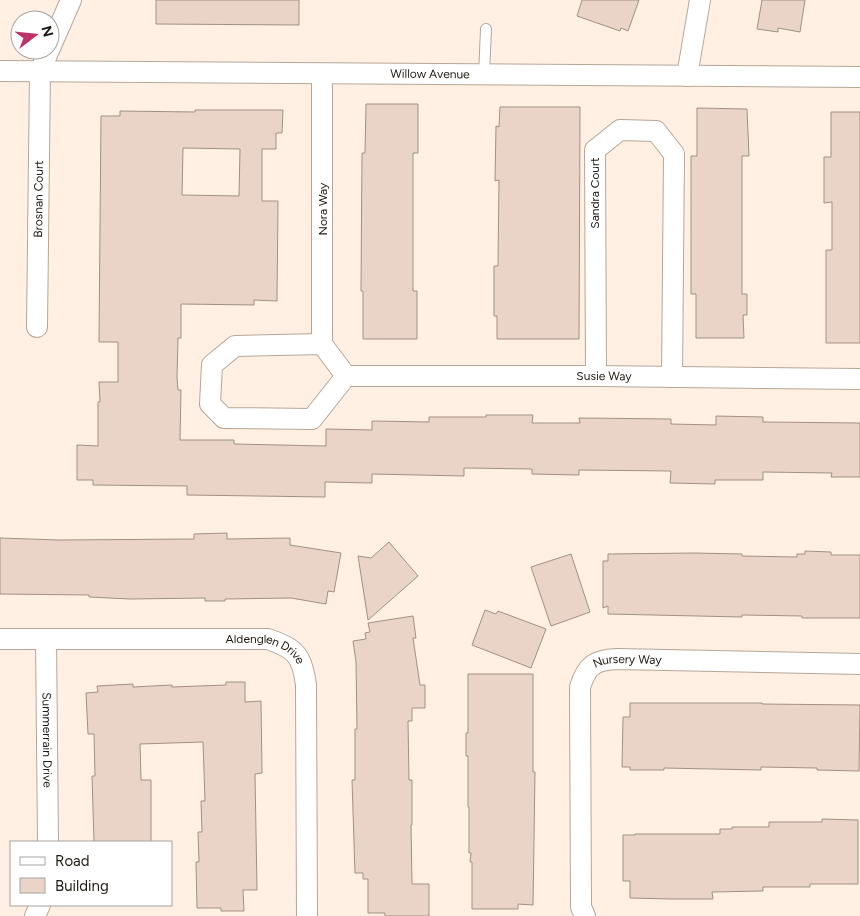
<svg xmlns="http://www.w3.org/2000/svg" width="860" height="916" viewBox="0 0 860 916" font-family="Figtree,sans-serif">
  <style>
    .building { fill: #ead4c8; stroke: #a38f83; fill-rule: evenodd }
    .lines { fill: none; stroke-linecap: round; stroke-linejoin: round }
    .service-casing { stroke: #b7a697; stroke-width: 12 }
    .minor-casing { stroke: #b7a697; stroke-width: 22 }
    .service { stroke: #fff; stroke-width: 10 }
    .minor { stroke: #fff; stroke-width: 20 }
    .labels { text-anchor: middle; stroke-width: 4.5; stroke-linejoin: round; paint-order: stroke }
    .street-label { font-size: 12px; fill: #1f1913; stroke: #fff }
  </style>
  <rect width="100%" height="100%" fill="#fff0e3"/>
  <g class="building">
    <path d="M156,0H299V25L156,24Z"/>
    <path d="M582,0H639L628,31L621,28L620,31L577,16Z"/>
    <path d="M762,0H805L800,32L778,28V32L757,29Z"/>
    <path d="M366,104H418V153H413V291H417V339H363V291H361L362,153H365Z"/>
    <path d="M500,107H580L579,339H497V316H494V266H498L499,180L495,181L496,126L499,127Z"/>
    <path d="M697,108L747,109L749,156H742V294H747V315H743L744,338H696V294H691V156H697Z"/>
    <path d="M195,110H283L282,133H276V149H262V201H278L277,301L254,300V305L181,304V338H178L177,378L178,390H181L180,440H234V444L326,446V429L372,430V421L429,422V417H486V415H533L532,423H580L579,418L671,419V424L716,425V416L763,417V422L860,423V477H831L832,473L763,472V480H715V484L670,483L671,471L579,470V475L532,474V469L464,468V476L372,474V483L325,482V497L187,495V486L93,485V480H77V445L98,446V402H100L99,382H118V342H99L101,116H120V111L195,112ZM183,148L240,149L239,196L182,195Z"/>
    <path d="M831,112H860V343H826V250H832V202L824,203V157H831Z"/>
    <path d="M227,533V539L290,538V545L341,553L334,592L328,591L326,604L291,598L225,599V601H205V598L130,599L89,597V595L0,594V538L59,540L194,539V534Z"/>
    <path d="M389,542L418,576L368,620L358,556L371,558Z"/>
    <path d="M805,551L831,552V555H860V618H802V616L742,615V617L608,614V606L603,608V561H608V554L694,553L742,554V556L797,557V554H805Z"/>
    <path d="M571,554L590,612L551,626L531,567Z"/>
    <path d="M485,610L496,614L498,611L546,629L531,668L472,645Z"/>
    <path d="M413,616L416,638H413L420,685H425V708H412V721H408L409,780H412V825H411L412,884H429V916H385V913H368V879H363V873H355L352,780H355V729H357L356,662L353,641L366,639L365,633L370,632L368,623Z"/>
    <path d="M468,674H533V772H535L533,905L518,904V909H472V862H470L471,853H469V807H468V756H466V733H468Z"/>
    <path d="M226,682H245V702L261,701L262,773L255,774L257,890H243L244,911H221V908H197L196,862H199L198,832H202L201,801H205L203,742L140,744L141,780H151V842H94L92,776H95L94,734H88L86,693L98,692L97,686L133,684V687L172,685V687L226,685Z"/>
    <path d="M630,703H762V704L860,705L859,771L817,770V768L761,767V770L664,768V770H630V767H622L623,717H630Z"/>
    <path d="M822,819L858,820V884H810V887H763V891L712,892L713,899H672L630,898V881H623V835H635V834H720V829H732V827H769V822H822Z"/>
  </g>
  <g class="lines">
    <defs>
      <path id="service" d="M484,75L486,29"/>
      <g id="minor">
        <path d="M50,48L71,0"/>
        <path id="s1" d="M0,71L860,77"/>
        <path d="M322,74V344"/>
        <path d="M687,76L700,0"/>
        <path id="s2" d="M37,327L40,72L49,50"/>
        <path d="M322,344L346,376L312,419L224,418L210,404L212,365L235,346Z"/>
        <path id="s3" d="M346,376H596L860,379"/>
        <path d="M596,376L595,150L620,130L656,131L674,154L672,377"/>
        <path id="s4" d="M0,639H268C296,649 302,655 306,685L307,916"/>
        <path id="s5" d="M46,639L48,842"/>
        <path d="M35,916L40,905"/>
        <path id="s6" d="M585,916L581,907L580,687C587,665 595,660 617,659L860,664"/>
      </g>
    </defs>
    <use href="#service" class="service-casing"/>
    <use href="#minor" class="minor-casing"/>
    <use href="#service" class="service"/>
    <use href="#minor" class="minor"/>
  </g>
  <g class="labels">
    <g class="street-label">
      <text dy="4" stroke="none"><textPath href="#s1" startOffset="430">Willow Avenue</textPath></text>
      <text transform="translate(595 193) rotate(-90)" y="4">Sandra Court</text>
      <text dy="4" stroke="none"><textPath href="#s2" startOffset="128">Brosnan Court</textPath></text>
      <text transform="translate(323 209) rotate(-90)" y="4">Nora Way</text>
      <text dy="4" stroke="none"><textPath href="#s3" startOffset="258">Susie Way</textPath></text>
      <text dy="4" stroke="none"><textPath href="#s4" startOffset="268">Aldenglen Drive</textPath></text>
      <text dy="4" stroke="none"><textPath href="#s6" startOffset="291">Nursery Way</textPath></text>
      <text dy="4" stroke="none"><textPath href="#s5" startOffset="101">Summerrain Drive</textPath></text>
    </g>
  </g>
  <rect x="10" y="841" width="162" height="65" fill="#ffffff" stroke="#a5a3a1"/>
  <rect x="20" y="857" width="25" height="8" fill="#ffffff" stroke="#a5a3a1"/>
  <text x="55" y="866" font-size="15" fill="#1f1913">Road</text>
  <rect x="20" y="878" width="25" height="15" fill="#ead4c8" stroke="#a5a3a1"/>
  <text x="55" y="891" font-size="15" fill="#1f1913">Building</text>
  <g transform="translate(35 35) rotate(74)"><circle r="24" fill="#ffffff" stroke="#a5a3a1"/>
  <path d="M0-4L9 19L0 12L-9 19Z" fill="#be3268"/>
  <text y="-8" font-size="14" font-weight="bold" text-anchor="middle" fill="#1f1913">N</text>
  </g>
</svg>
